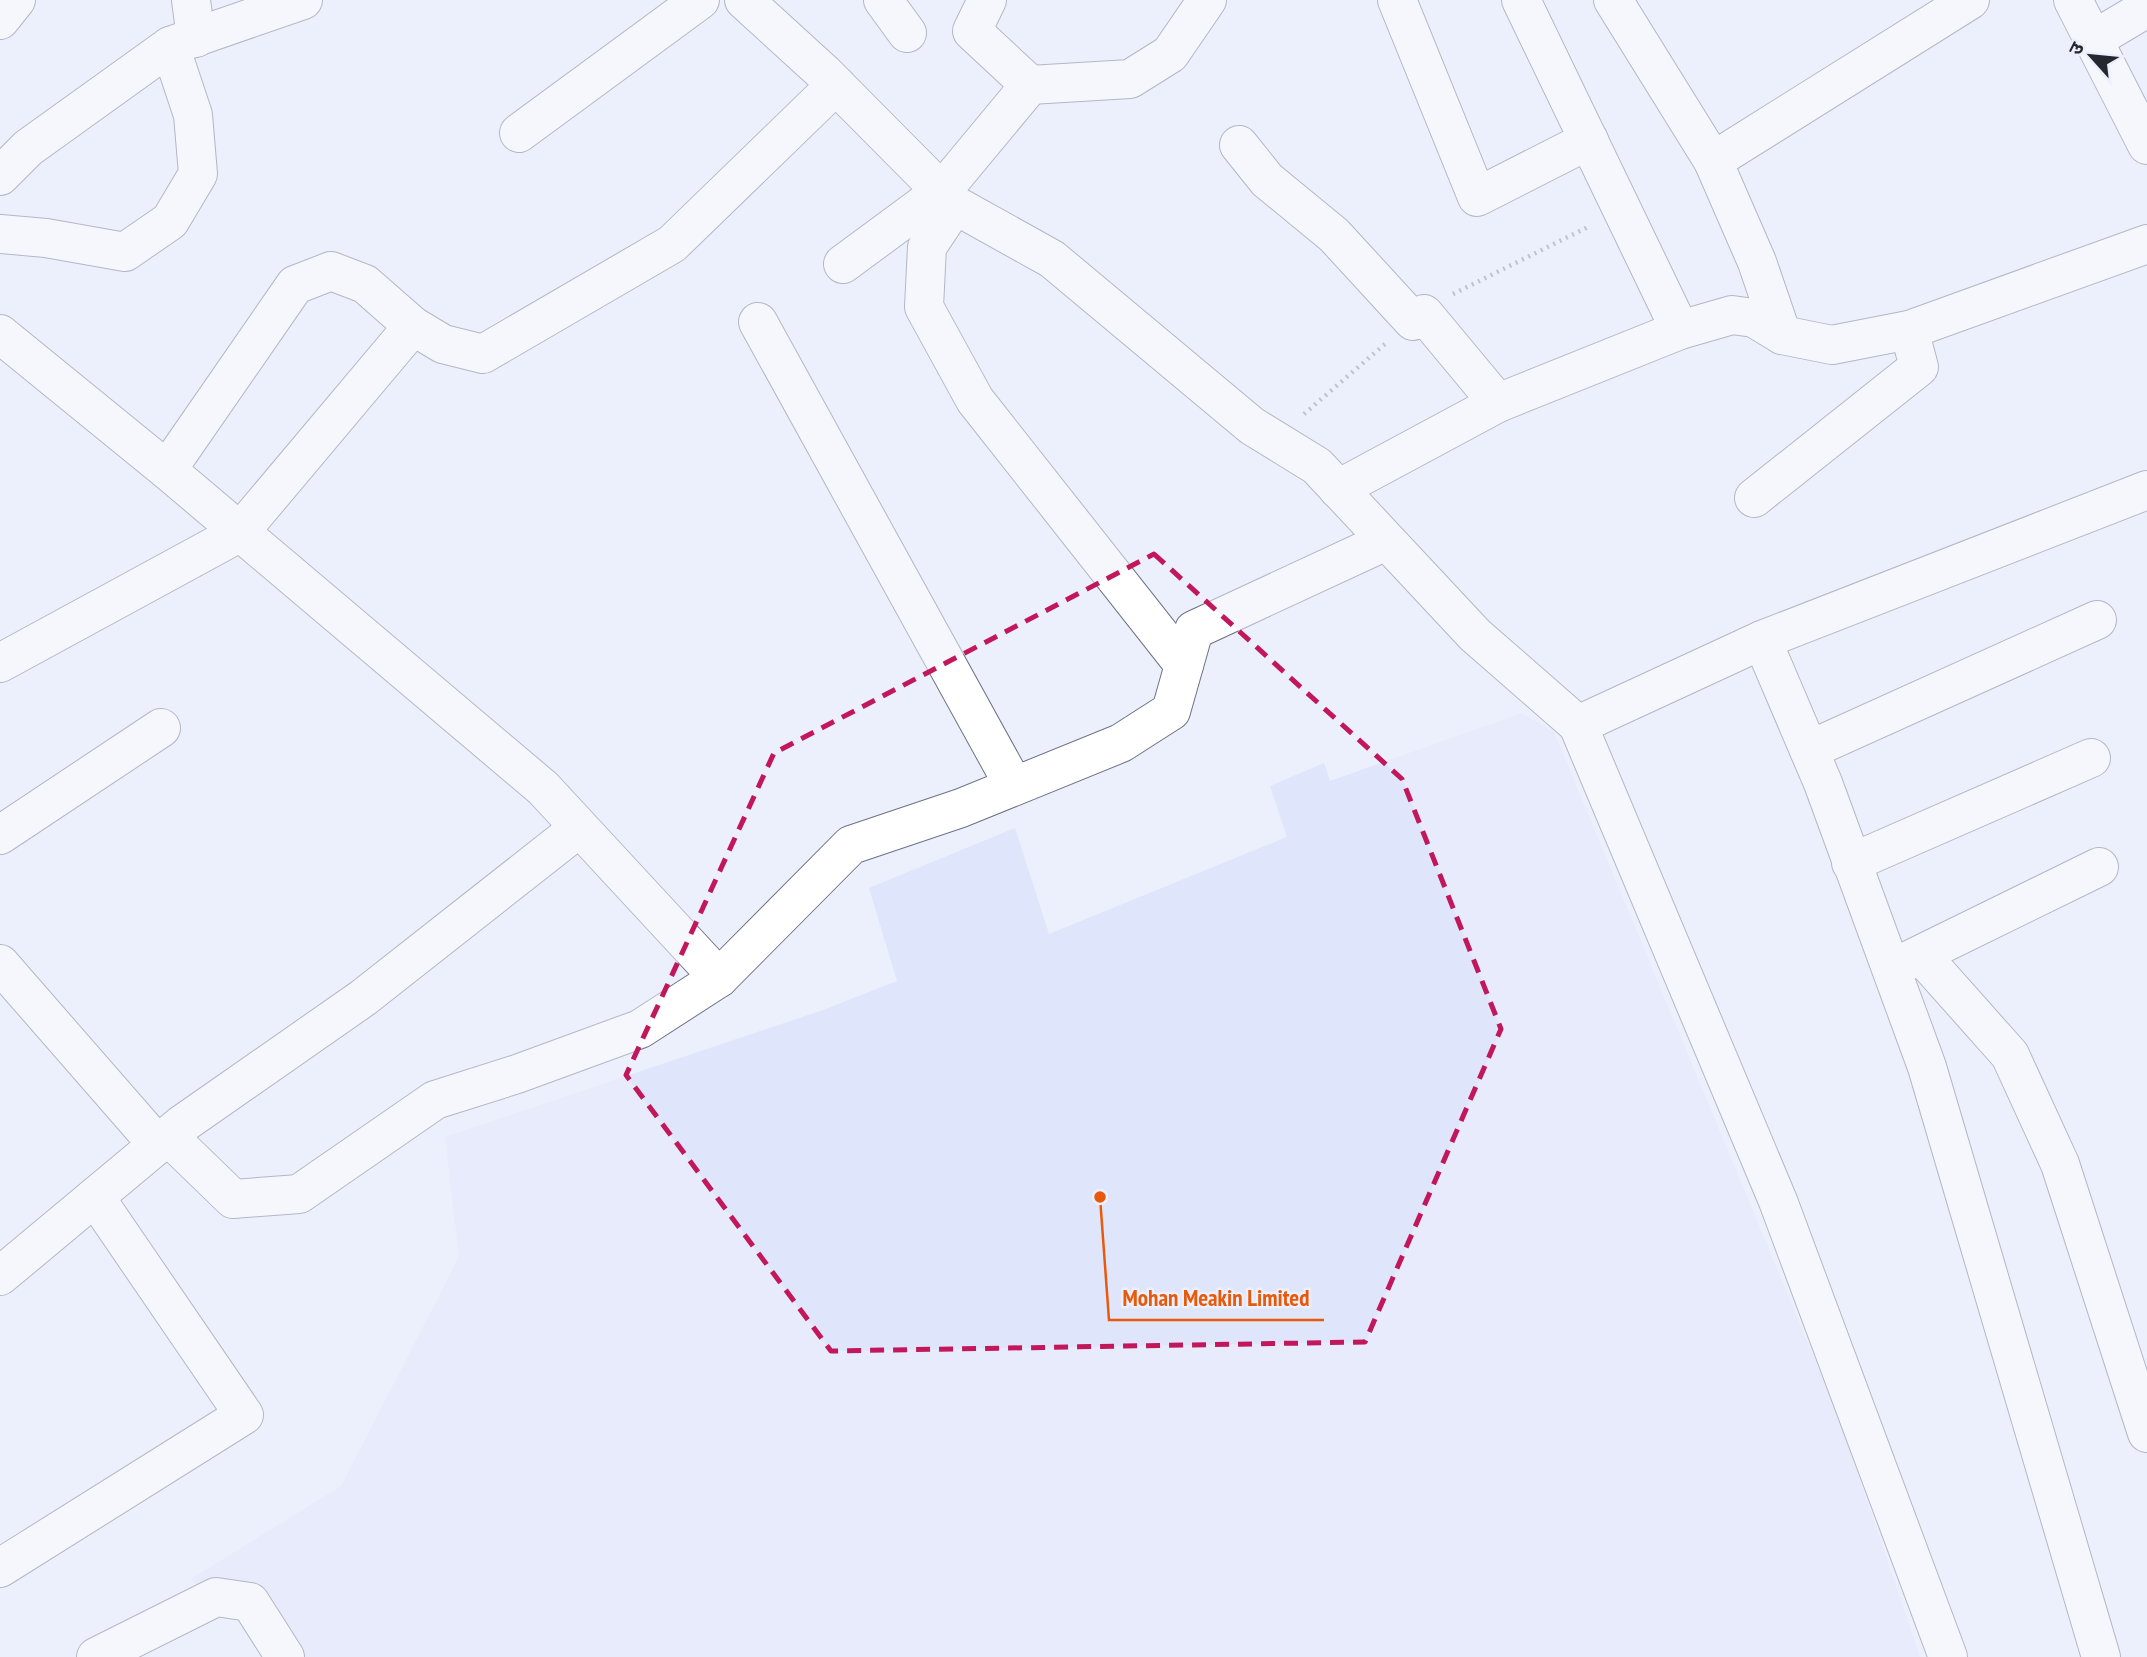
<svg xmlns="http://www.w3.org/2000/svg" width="2147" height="1657" viewBox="0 0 2147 1657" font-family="'PT Sans Narrow','Noto Sans Devanagari',sans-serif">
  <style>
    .built { fill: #dfe5fa }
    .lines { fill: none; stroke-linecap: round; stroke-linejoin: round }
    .minor-casing { stroke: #6e7283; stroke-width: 40 }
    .major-casing { stroke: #6e7283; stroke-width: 40 }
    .path { stroke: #8a8d96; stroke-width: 4.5; stroke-dasharray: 2 5; stroke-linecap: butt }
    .minor { stroke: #fff; stroke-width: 38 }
    .major { stroke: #fff; stroke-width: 38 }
    .marked { fill: none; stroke: #c2185b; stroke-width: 5; stroke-dasharray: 14 9; stroke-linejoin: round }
    .leader { fill: none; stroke: #e8590c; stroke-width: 2.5 }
    .callout-dot { fill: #e8590c; stroke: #ecf0fc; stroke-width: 2.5 }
    .callout-label { font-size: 23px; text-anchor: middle; font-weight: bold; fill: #e8590c; stroke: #ecf0fc; stroke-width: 5; stroke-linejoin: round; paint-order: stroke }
  </style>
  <rect width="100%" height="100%" fill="#ecf0fc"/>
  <path class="built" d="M1522,713L1554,732L1839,1418L1920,1657H294L191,1579L341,1486L459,1257L445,1137L823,1010L897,981L869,888L1015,828L1049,934L1287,837L1270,786L1324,763L1330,781Z"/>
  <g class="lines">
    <defs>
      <g id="minor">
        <path d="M191,0L196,38"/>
        <path d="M744,0L824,73L955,205L1052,259L1252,426L1317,466L1475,635L1578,725L1778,1201L1948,1657"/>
        <path d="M883,0L907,33"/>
        <path d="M987,0L972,31L1030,85L1130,79L1170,54L1207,0"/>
        <path d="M1397,0L1477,197L1589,140"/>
        <path d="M1521,0L1680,330"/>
        <path d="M1613,0L1713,161L1757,262L1782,335"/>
        <path d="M2073,0L2147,145"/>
        <path d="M2093,40L2147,8"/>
        <path d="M519,133L700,0"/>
        <path d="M1239,145L1267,180L1334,235L1413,321"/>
        <path d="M1713,161L1970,0"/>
        <path d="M0,176L28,148L170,46L303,0"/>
        <path d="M955,205L927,247L924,307L975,400L1184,665"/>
        <path d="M0,234L46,238L125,252L170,221L198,174L193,115L170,46"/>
        <path d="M843,264L942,191L1030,85"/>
        <path d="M1424,314L1498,403"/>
        <path d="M758,322L1014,786"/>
        <path d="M0,334L167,470L543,788L719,978"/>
        <path d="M167,470L295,285L331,271L365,284L413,326L443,344L483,354L672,244L836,85"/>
        <path d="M1338,489L1498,403L1680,330L1732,315L1754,318L1782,335L1832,345L1909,330L2147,244"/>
        <path d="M1754,498L1919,367L1909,330"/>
        <path d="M1762,640L1823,783L1927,1067L2101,1657"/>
        <path d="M0,663L239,533L413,326"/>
        <path d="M1578,725L1762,640L2147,490"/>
        <path d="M1809,750L2097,620"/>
        <path d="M0,835L161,728"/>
        <path d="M1851,863L2091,758"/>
        <path d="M1921,955L2010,1055L2060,1164L2147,1433"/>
        <path d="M0,964L157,1144"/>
        <path d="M1899,965L2099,867"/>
        <path d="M168,1136L233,1199L299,1194L435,1100L517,1074L640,1029L719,978L851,845L961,808L1121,743L1171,711L1194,630L1386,541"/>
        <path d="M0,1276L181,1125L363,998L579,828"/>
        <path d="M0,1568L244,1415L95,1197"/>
        <path d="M96,1657L216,1597L250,1602L285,1657"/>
      </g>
      <path id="major" d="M0,20L16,0"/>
    </defs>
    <use href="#minor" class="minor-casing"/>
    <use href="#major" class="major-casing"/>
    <g class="path">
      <path d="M1453,294L1590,226"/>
      <path d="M1304,414L1385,344"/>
    </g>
    <use href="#minor" class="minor"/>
    <use href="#major" class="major"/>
  </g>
  <path d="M0 0H2147V1657H0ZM1154,554L1402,779L1501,1029L1365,1342L831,1351L626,1075L774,753Z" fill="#ecf0fc" fill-opacity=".55" fill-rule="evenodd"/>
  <path class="marked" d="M1154,554L1402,779L1501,1029L1365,1342L831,1351L626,1075L774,753Z"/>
  <path class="leader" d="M1100 1197L1109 1320H1324"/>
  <circle class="callout-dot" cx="1100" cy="1197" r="7"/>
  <g class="callout-label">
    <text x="1216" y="1306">Mohan Meakin Limited</text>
  </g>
  <g transform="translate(2091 56) rotate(297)" stroke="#ecf0fc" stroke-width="5" paint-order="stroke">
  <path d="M0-5L12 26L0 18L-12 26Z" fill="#26282f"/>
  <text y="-10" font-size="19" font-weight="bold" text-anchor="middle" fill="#26282f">उ</text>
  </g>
</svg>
